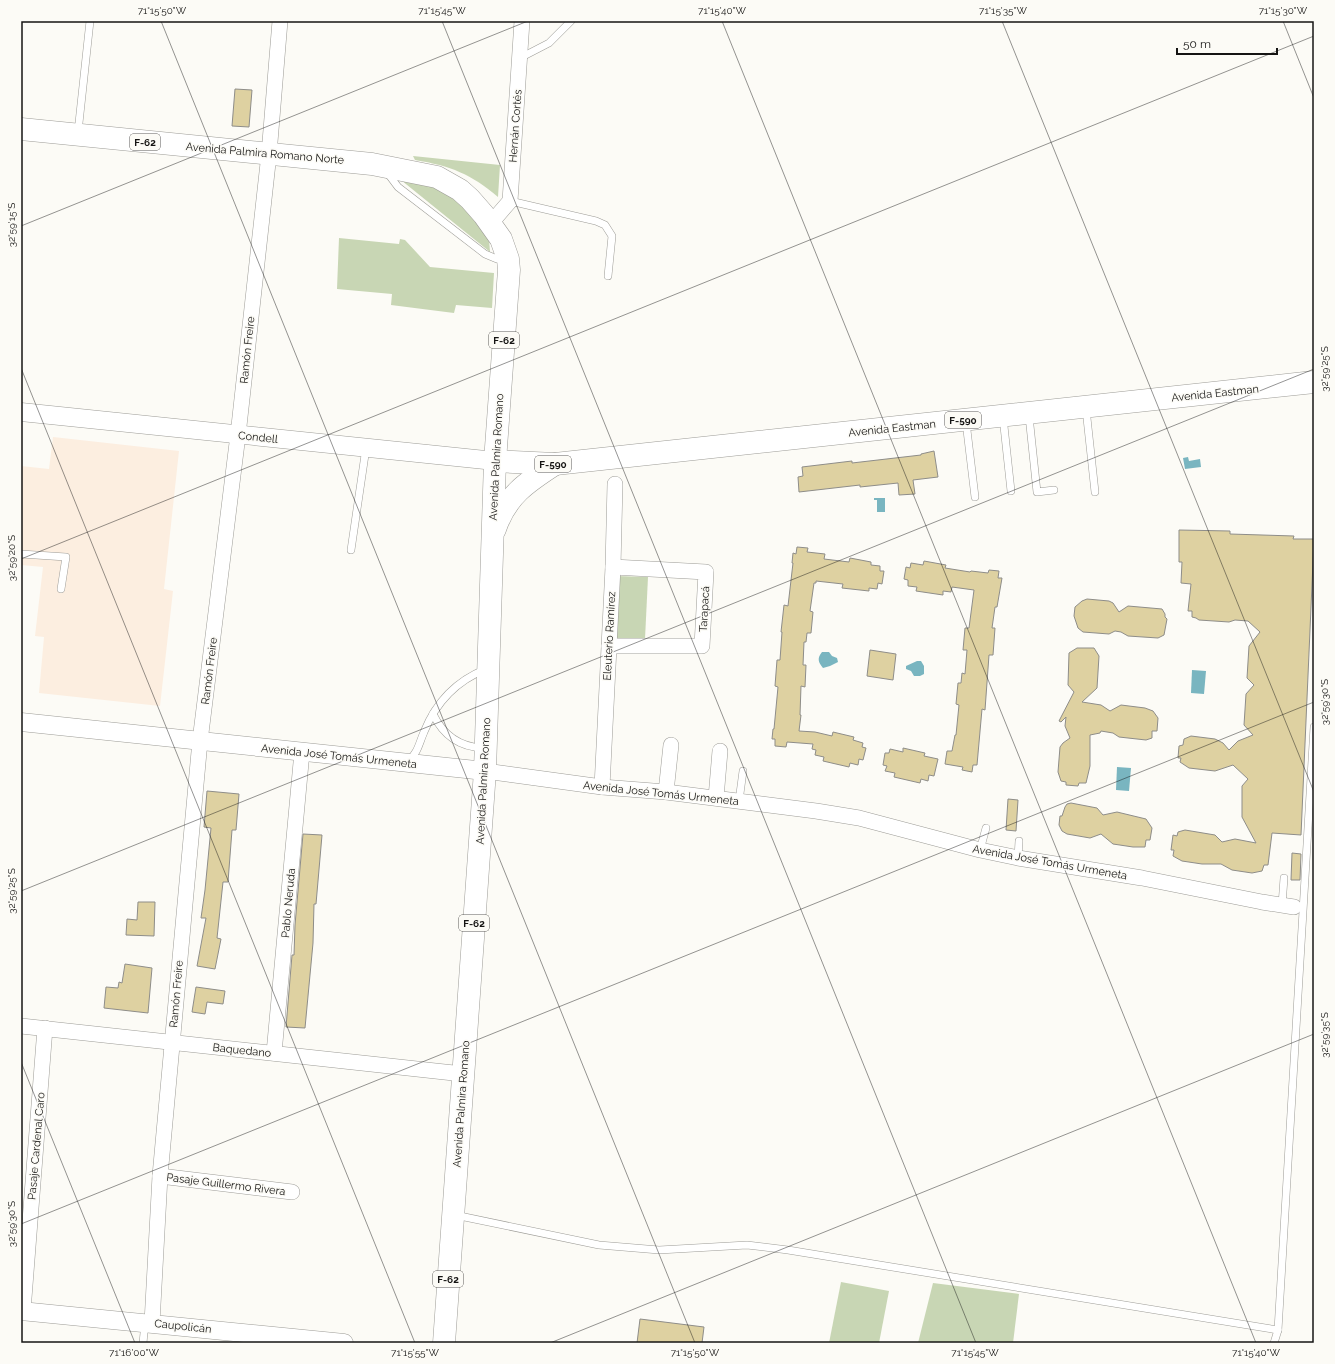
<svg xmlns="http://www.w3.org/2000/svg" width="1335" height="1364" viewBox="0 0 1335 1364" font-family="Raleway,sans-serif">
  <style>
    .medical { fill: #fceee0 }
    .green { fill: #c8d6b4 }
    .water { fill: #79b5c0 }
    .building { fill: #ded1a1; stroke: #8e8d89 }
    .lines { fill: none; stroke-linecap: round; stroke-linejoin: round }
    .service-casing { stroke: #9d9c97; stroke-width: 8 }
    .minor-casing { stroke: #9d9c97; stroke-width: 16 }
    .tertiary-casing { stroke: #9d9c97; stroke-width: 19 }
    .primary-casing { stroke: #9d9c97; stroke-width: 23 }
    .service { stroke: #fff; stroke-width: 7 }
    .minor { stroke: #fff; stroke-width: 15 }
    .tertiary { stroke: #fff; stroke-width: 18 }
    .primary { stroke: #fff; stroke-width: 22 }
    .ticks { fill: none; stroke: #151413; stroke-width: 1; stroke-opacity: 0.45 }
    .labels { text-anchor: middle; stroke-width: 3; stroke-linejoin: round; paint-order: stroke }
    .shield { fill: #fcfbf6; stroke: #5a5957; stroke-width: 1 }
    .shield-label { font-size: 10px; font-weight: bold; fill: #151413 }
    .street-label { font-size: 11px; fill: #151413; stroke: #fcfbf6 }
    .neatline { fill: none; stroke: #151413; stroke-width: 1.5 }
    .ticks-label { font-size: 10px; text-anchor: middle; fill: #151413 }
  </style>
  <rect width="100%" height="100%" fill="#fcfbf6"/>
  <path class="medical" d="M53,437L179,451L164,589L173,591L160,706L39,693L44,637L35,636L43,567L21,565V466L49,469Z"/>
  <g class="green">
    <path d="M413,156L500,165L498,197C471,174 451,166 415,160Z"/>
    <path d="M396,176L414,178L457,196L489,239L490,252Z"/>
    <path d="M339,238L399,244L400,239L405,240L430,267L494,273L492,308L456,305L454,313L391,305L392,294L337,289Z"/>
    <path d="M616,576L648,577L645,639L613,638Z"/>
    <path d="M841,1282L889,1291L879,1343H829Z"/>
    <path d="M933,1283L1019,1294L1013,1343H918Z"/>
  </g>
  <g class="water">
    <path d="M1188,457L1189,461L1200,459L1201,467L1185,469L1183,458Z"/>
    <path d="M874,498H885V512H877V500H874Z"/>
    <path d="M822,652H829L832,656L837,658L838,662L830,666L823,668C818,662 817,658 822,652Z"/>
    <path d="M917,661H921L924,666V674L920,676H914L911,671L906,669V666Z"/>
    <path d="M1192,670L1206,671L1204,694L1191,693Z"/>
    <path d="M1117,767L1131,768L1129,791L1116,790Z"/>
  </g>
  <g class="building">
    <path d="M235,89L252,90L249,127L232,126Z"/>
    <path d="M934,451L938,477L913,480L915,494L899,495L898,483L860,487V485L799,492L798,477L803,476L802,467L852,461V463L921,455V454Z"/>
    <path d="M1179,530L1230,531V534L1294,536L1293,539H1314L1301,835L1272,833L1268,865H1264L1262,871L1252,873L1232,870L1221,864H1202L1182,861L1173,856L1174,850H1171L1173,835L1177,836L1178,832L1185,830L1215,835L1222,842L1235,839L1256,843L1242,817V786L1248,779L1233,765L1215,771L1189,768L1180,762L1181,758H1178L1179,746L1183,745L1184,739L1191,736L1215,739L1223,743L1229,750L1238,741L1253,735L1244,725L1246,694L1254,685L1247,678L1249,646L1260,632L1248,621L1235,620L1229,622L1199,620L1196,618L1192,617V611H1188L1191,584L1181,583L1182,562H1179Z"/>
    <path d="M797,547L808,548L807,552L825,554L824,559L849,562L850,558L871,562V565L880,566V571H884L882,584L878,583L877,589L869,588V591L842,588L843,584L816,581V583H814L810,611L813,612L811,633H807L806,642H804L803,665H806L805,687L801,686L800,715H801L799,731L815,732L832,736L833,732L854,737L853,740L863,743L862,747L866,748L863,760L859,759L858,765L850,763L849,767L823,761L824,757L815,755L816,750L812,749L813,744L787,742L786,747L775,746V739H772L773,729H774L778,687L775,686L777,660H780L782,632H781L784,605L788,606L793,563H792L793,553L796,554Z"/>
    <path d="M924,561L946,565L945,568L970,572L971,571L988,573L989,570L999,571L998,578H1002L997,607H995L992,628H995L993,655H989L985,710L982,709L977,765H973L972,772L962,770L963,767L945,764L947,751H952L955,735H956L959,705L956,704L958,683H961L962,673L965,674L967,650H963L965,628H969L974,590L952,587L951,592L943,591V595L916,591L917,587L908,586V580L904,579L906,567L910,568L911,563L923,565Z"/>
    <path d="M1087,599L1109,601L1113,603L1119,612L1128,606L1162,609L1165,614V617L1167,619L1164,635L1158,638L1128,636L1121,632L1115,631L1109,634L1083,632L1078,628L1074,616L1075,607L1082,601Z"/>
    <path d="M1077,648H1094L1099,656L1097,688L1082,702L1101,705L1110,711L1121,705L1145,708L1153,711L1158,718L1157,731H1152V738L1146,740L1119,737L1113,733L1101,731L1100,733L1090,735V766L1086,783H1079L1078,786L1066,785V782L1061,781L1058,772L1060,747L1063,743L1070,738L1065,726L1066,717L1061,722L1059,721L1074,692L1068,685L1069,653Z"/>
    <path d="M870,650L896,654L893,680L867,676Z"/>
    <path d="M903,748L925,753L924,756L938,759L934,776L929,775L928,781L921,779L920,783L894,777L895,773L885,771L887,766L883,765L885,753H889L890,749L903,752Z"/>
    <path d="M207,791L239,794L236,830H232L228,882H223L217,938L221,939L215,969L197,966L206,918H201L205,890L211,828L204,827Z"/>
    <path d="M1008,799L1018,800L1016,831L1006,830Z"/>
    <path d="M1071,803L1097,808L1103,815L1117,812L1146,819L1152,828L1150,840H1146L1145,847H1133L1113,844L1101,834L1090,838L1067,834L1062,831L1059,825L1060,816H1062L1065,807L1067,804Z"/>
    <path d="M303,834L322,835L316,904H314L313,943L305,1028L286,1027L292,955H294L295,925Z"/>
    <path d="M1292,853L1301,854L1300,880H1291Z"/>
    <path d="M138,902H155L154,936L126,935L127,919L137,920Z"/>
    <path d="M125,964L152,968L148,1013L104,1008L106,987L118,988L119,982L122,983Z"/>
    <path d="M196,987L225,991L223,1004L207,1002L205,1014L192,1012Z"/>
    <path d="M640,1319L704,1327L702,1343H637Z"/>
  </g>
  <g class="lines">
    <defs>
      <g id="service">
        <path d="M520,58L549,43L571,21"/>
        <path d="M78,132L90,21"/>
        <path d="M386,171L398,187L485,254L497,259H504"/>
        <path d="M510,201L596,221L605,225L612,236L608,276"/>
        <path d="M1086,409L1095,492"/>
        <path d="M1029,416L1037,492L1054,490"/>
        <path d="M1003,417L1011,491"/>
        <path d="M966,422L975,497"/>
        <path d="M351,550L366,448"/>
        <path d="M21,554L66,557L61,589"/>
        <path d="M433,714C443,735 460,747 483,748"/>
        <path d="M408,762C419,750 418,746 424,732C436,702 456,681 486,669"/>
        <path d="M739,801L743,771"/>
        <path d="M980,850L986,828"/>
        <path d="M1018,858L1019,841"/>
        <path d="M1282,905L1284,878"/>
        <path d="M455,1215L599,1245L659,1250L747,1245L788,1250L1278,1330L1314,727"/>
        <path d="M143,1343L145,1323"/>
        <path d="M1274,1343L1278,1330"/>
      </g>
      <g id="minor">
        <path d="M491,223L510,201L522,21"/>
        <path d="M609,646H702L706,572L613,567"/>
        <path d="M485,771L602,787L666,792L816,811L859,818L980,850L1018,858L1142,878L1262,902L1294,907"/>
        <path d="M602,787L613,567L615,484"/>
        <path d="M666,792L671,745"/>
        <path d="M716,798L720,751"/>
        <path d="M21,1026L463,1074"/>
        <path d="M274,1053L302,752"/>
        <path d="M160,1176L292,1192"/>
        <path d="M23,1311L45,1028"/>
        <path d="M152,1323L160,1176L200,741L238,435L269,154L280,21"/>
      </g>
      <g id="tertiary">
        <path d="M21,412L495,461"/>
        <path d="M21,722L485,771"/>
        <path d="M21,1311L344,1343"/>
      </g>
      <g id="primary">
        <path d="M21,129L372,164L437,177L460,190L470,199L484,215L501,239L508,259L509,270L495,461L485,771L444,1343"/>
        <path d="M495,461L555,464L1314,382"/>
        <path d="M495,529C506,496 527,482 555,464"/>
      </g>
    </defs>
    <use href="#service" class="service-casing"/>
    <use href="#minor" class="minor-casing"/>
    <use href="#tertiary" class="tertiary-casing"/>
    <use href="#primary" class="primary-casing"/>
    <use href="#service" class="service"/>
    <use href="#minor" class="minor"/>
    <use href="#tertiary" class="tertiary"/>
    <use href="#primary" class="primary"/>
  </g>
  <path class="ticks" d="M161,21L695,1343M442,21L976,1343M722,21L1256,1343M1002,21L1314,792M1283,21L1314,98M21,226L528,21M21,368L415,1343M21,559L1314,36M21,891L1314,369M21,1062L135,1343M21,1224L1314,702M550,1343L1314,1034"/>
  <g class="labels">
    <g class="shield">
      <rect x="130" y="134" width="30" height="16" rx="3"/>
      <rect x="489" y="332" width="30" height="16" rx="3"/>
      <rect x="945" y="412" width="36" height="16" rx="3"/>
      <rect x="535" y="456" width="36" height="16" rx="3"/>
      <rect x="459" y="915" width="30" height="16" rx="3"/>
      <rect x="433" y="1271" width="30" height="16" rx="3"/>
    </g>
    <g class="shield-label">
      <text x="145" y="146">F-62</text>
      <text x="504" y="344">F-62</text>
      <text x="963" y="424">F-590</text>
      <text x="553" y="468">F-590</text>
      <text x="474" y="927">F-62</text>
      <text x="448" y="1283">F-62</text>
    </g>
    <g class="street-label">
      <text transform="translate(515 126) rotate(-86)" y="4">Hernán Cortés</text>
      <text transform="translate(265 153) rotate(5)" y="4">Avenida Palmira Romano Norte</text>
      <text transform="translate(247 350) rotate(-84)" y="4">Ramón Freire</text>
      <text transform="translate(1215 393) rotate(-6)" y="4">Avenida Eastman</text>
      <text transform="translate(892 428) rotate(-6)" y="4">Avenida Eastman</text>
      <text transform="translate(258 437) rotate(6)" y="4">Condell</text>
      <text transform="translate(496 457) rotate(-87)" y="4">Avenida Palmira Romano</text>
      <text transform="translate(704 609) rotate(-87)" y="4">Tarapacá</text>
      <text transform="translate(609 636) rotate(-87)" y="4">Eleuterio Ramírez</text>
      <text transform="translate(209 671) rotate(-83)" y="4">Ramón Freire</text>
      <text transform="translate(339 756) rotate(6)" y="4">Avenida José Tomás Urmeneta</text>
      <text transform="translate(483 781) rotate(-87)" y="4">Avenida Palmira Romano</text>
      <text transform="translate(661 793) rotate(6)" y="4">Avenida José Tomás Urmeneta</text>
      <text transform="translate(1050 862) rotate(10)" y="4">Avenida José Tomás Urmeneta</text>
      <text transform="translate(288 903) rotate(-85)" y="4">Pablo Neruda</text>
      <text transform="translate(176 994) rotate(-85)" y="4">Ramón Freire</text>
      <text transform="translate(242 1050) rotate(6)" y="4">Baquedano</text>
      <text transform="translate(461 1104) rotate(-86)" y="4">Avenida Palmira Romano</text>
      <text transform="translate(36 1146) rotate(-85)" y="4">Pasaje Cardenal Caro</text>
      <text transform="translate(226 1184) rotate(7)" y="4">Pasaje Guillermo Rivera</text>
      <text transform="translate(183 1326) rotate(6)" y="4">Caupolicán</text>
    </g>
  </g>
  <rect width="1335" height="1364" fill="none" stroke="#fcfbf6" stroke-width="44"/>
  <path d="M1177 48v6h100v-6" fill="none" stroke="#151413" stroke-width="2"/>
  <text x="1183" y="48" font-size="12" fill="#151413" stroke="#fcfbf6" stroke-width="3" paint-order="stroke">50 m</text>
  <rect x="22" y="22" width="1291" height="1320" class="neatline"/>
  <g class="ticks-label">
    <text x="162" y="14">71°15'50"W</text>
    <text x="442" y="14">71°15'45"W</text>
    <text x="722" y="14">71°15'40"W</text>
    <text x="1003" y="14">71°15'35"W</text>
    <text x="1283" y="14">71°15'30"W</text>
    <text transform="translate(11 225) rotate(-90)" y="4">32°59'15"S</text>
    <text transform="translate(1324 369) rotate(-90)" y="4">32°59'25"S</text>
    <text transform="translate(11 558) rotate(-90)" y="4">32°59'20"S</text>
    <text transform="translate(1324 702) rotate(-90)" y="4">32°59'30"S</text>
    <text transform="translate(11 891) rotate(-90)" y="4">32°59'25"S</text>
    <text transform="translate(1324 1035) rotate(-90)" y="4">32°59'35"S</text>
    <text transform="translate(11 1224) rotate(-90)" y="4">32°59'30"S</text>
    <text x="134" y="1356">71°16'00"W</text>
    <text x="415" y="1356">71°15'55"W</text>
    <text x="695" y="1356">71°15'50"W</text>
    <text x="975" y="1356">71°15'45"W</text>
    <text x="1256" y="1356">71°15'40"W</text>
  </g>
</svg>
